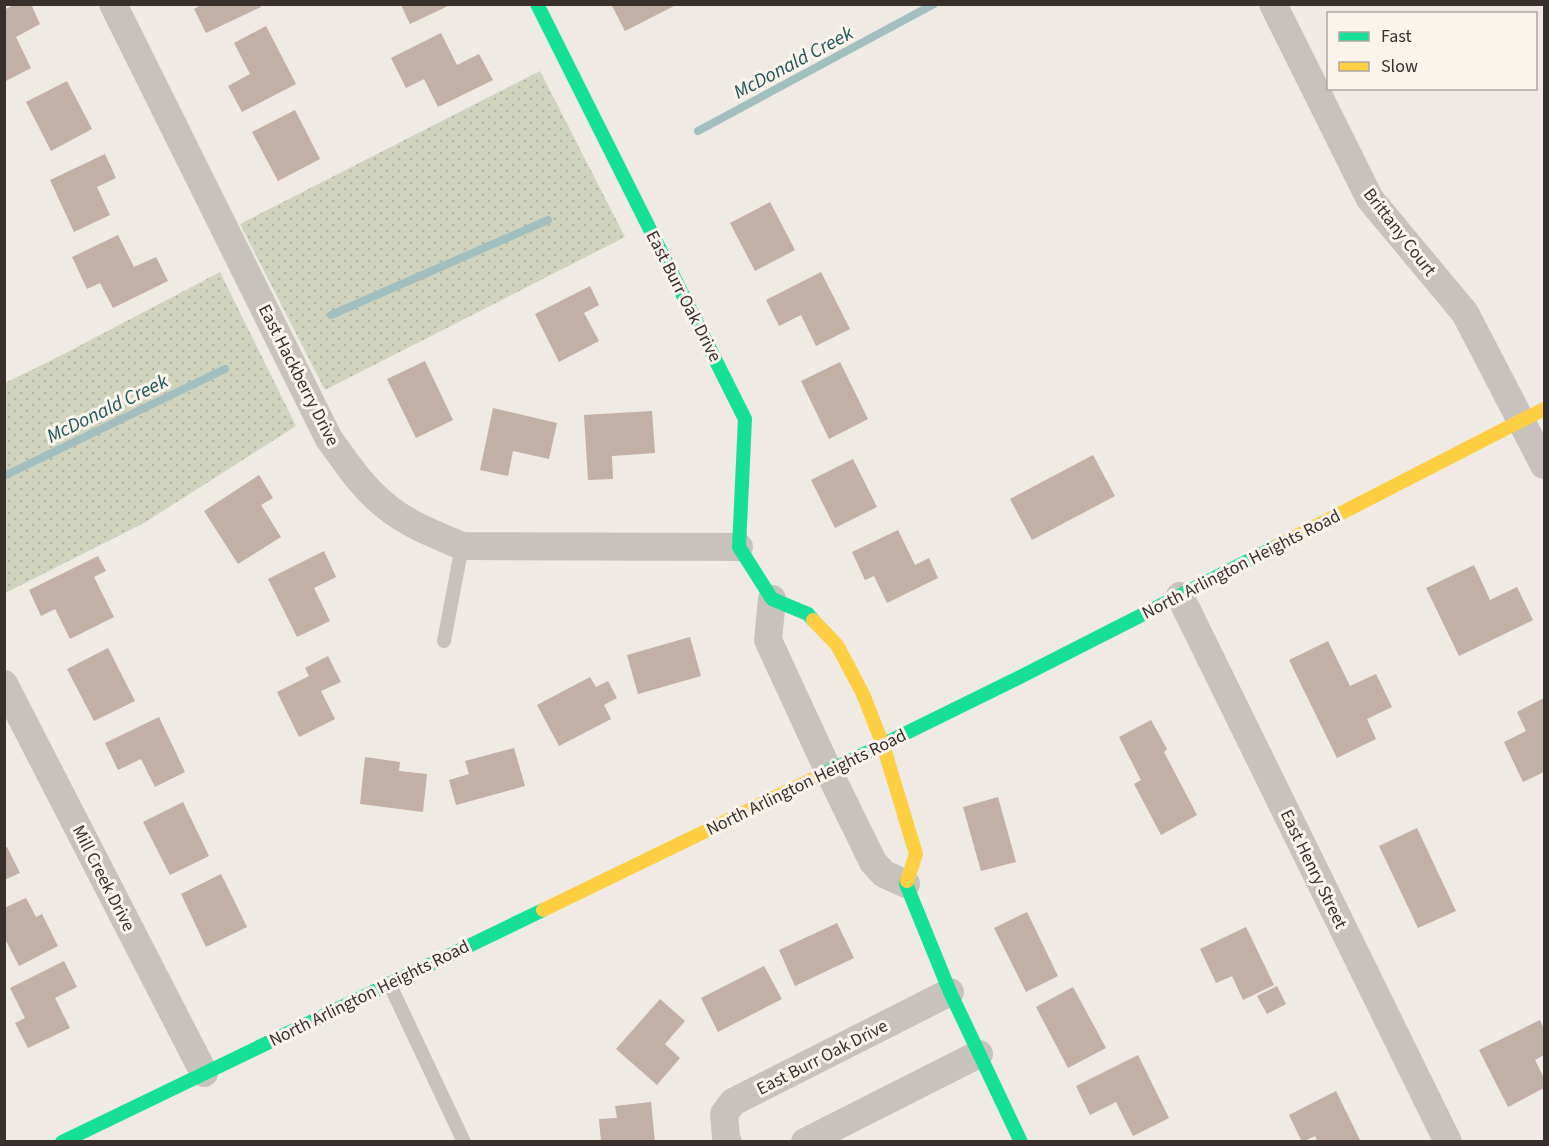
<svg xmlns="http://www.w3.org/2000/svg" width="1549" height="1146" viewBox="0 0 1549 1146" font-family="'Source Sans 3',sans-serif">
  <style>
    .grass { fill: url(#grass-dots) }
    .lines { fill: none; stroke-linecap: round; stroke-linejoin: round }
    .stream { stroke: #a1bfbf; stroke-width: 8 }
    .building { fill: #c2afa6 }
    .lane { stroke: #c8c2bd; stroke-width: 14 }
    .street { stroke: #c8c2bd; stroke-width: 28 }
    .fast { stroke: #16e098; stroke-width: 14 }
    .slow { stroke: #ffcf43; stroke-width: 14 }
    .labels { text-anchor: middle; stroke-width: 6; stroke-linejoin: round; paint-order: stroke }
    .street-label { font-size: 18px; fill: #392f2b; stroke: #faf4ed }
    .water-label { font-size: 20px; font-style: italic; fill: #21565a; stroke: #faf4ed }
  </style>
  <defs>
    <pattern id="grass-dots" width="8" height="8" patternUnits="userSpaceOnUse" patternTransform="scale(1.5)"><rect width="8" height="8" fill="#d0d4bf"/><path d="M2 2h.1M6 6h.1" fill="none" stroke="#b3b6a4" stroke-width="1.8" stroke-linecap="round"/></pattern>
  </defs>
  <rect width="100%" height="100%" fill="#efeae4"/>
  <g class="grass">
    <path d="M540,71L625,237L325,390L240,224Z"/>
    <path d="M220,272L296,426L144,523L5,593V383L60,356Z"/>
  </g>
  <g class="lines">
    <g class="stream">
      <path d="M698,131L934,4"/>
      <path d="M331,315L548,220"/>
      <path d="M4,476L225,369"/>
    </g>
  </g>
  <g class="building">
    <path d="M15,4H31L40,24L16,37L31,68L4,82V10Z"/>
    <path d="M203,4H260L261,7L206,33L194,9Z"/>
    <path d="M611,4H678L625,31Z"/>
    <path d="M401,5H450L410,24Z"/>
    <path d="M266,26L296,84L242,112L228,86L250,74L234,43Z"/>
    <path d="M441,33L457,65L479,54L493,80L438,107L424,79L406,88L391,58Z"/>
    <path d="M67,81L92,129L51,151L26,102Z"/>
    <path d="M295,110L320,159L278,181L252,132Z"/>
    <path d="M105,154L116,178L97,187L110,215L74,232L50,180Z"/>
    <path d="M770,202L795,250L755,271L730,223Z"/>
    <path d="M118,235L134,267L156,257L168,281L113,308L100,283L87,289L72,257Z"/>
    <path d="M821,272L850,329L816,346L801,315L779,326L766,300Z"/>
    <path d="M590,286L599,305L584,313L599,341L559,362L535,314Z"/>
    <path d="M425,361L453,420L416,438L387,379Z"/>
    <path d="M840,362L868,419L829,439L801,381Z"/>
    <path d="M493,408L557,423L549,459L513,451L508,476L480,470Z"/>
    <path d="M652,411L655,453L612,456L613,479L588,480L584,415Z"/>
    <path d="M1093,455L1115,496L1032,540L1010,499Z"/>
    <path d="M853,459L877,507L835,528L811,480Z"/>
    <path d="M259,475L273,498L261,505L281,537L238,564L204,511Z"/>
    <path d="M898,530L915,565L929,558L938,578L887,603L874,576L865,580L852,552Z"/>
    <path d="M324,551L336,577L314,588L330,621L297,637L268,579Z"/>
    <path d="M98,556L106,571L94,577L114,617L70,639L55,609L41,616L29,590Z"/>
    <path d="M1474,565L1490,600L1517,587L1533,620L1459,656L1426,588Z"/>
    <path d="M690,637L701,676L638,694L627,655Z"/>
    <path d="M1328,641L1350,686L1376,674L1392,707L1367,719L1376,739L1337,758L1289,660Z"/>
    <path d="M108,648L135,701L94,721L67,669Z"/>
    <path d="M328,656L341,682L321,691L335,719L299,737L277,692L309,676L305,668Z"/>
    <path d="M590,677L596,687L608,681L617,698L604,705L611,719L559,746L537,705Z"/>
    <path d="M1544,698V772L1523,782L1504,742L1526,731L1517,712Z"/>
    <path d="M159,717L185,772L155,787L141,759L118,770L105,743Z"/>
    <path d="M1151,720L1167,749L1164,752L1197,815L1161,835L1134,784L1141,780L1119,737Z"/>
    <path d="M514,748L525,786L456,805L449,780L469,774L465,761Z"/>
    <path d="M365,757L400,762L399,771L427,774L423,812L360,804Z"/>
    <path d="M998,797L1016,862L981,871L963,807Z"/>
    <path d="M183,802L209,856L170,875L143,822Z"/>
    <path d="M1417,828L1456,911L1418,928L1379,846Z"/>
    <path d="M7,847L20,873L4,880V848Z"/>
    <path d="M221,874L247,927L206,947L181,894Z"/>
    <path d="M26,898L36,917L42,914L58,946L19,966L4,937V908Z"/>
    <path d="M1027,912L1058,976L1026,992L994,928Z"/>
    <path d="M837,923L854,958L795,986L779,950Z"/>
    <path d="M1246,927L1274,985L1243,1000L1232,976L1216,983L1200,949Z"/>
    <path d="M64,961L77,987L55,998L70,1028L28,1048L15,1023L25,1018L10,988Z"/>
    <path d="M764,966L782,999L718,1032L701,998Z"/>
    <path d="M1277,986L1286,1004L1267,1014L1257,996Z"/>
    <path d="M1073,987L1106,1048L1068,1068L1036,1007Z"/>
    <path d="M660,999L685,1021L665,1044L680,1058L657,1085L616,1049Z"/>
    <path d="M1540,1020L1544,1029V1055L1535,1060L1544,1078V1088L1508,1107L1479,1050Z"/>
    <path d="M1138,1055L1169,1118L1133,1136L1116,1102L1090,1115L1076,1086Z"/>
    <path d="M1336,1091L1361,1142H1318L1315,1136L1302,1142L1289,1115Z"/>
    <path d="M651,1102L655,1142H601L599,1119L617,1118L615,1106Z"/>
  </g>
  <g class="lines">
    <g class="lane">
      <path d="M444,641L462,546"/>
      <path d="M389,983L464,1142"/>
    </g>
    <g class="street">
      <path d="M113,4L329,439C346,462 363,489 387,507C409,525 436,535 462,546L739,547"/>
      <path d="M1273,4L1370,199L1465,313L1544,465"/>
      <path d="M1180,596L1448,1142"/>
      <path d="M772,599L768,640L829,772L873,862L884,874L906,884"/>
      <path d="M4,684L204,1073"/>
      <path d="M728,1142L726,1137L724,1114L733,1102L950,992"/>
      <path d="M805,1142L979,1054"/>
    </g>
    <g class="fast">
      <path d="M537,4L745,419L739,547L772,599L808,614L813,620"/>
      <path d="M821,775L1018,678L1277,546"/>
      <path d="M907,881L906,884L950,992L1021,1142"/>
      <path d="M62,1142L543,910"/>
    </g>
    <g class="slow">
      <path d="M1277,546L1544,409"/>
      <path d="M813,620L837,645L863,694L883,745L916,854L907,881"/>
      <path d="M543,910L821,775"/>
    </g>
  </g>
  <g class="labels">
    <g class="street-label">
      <text transform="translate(1400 232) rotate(52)" y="6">Brittany Court</text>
      <text transform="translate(684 296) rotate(63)" y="6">East Burr Oak Drive</text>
      <text transform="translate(299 375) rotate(63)" y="6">East Hackberry Drive</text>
      <text transform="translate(1241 564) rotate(-27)" y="6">North Arlington Heights Road</text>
      <text transform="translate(806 782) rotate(-26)" y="6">North Arlington Heights Road</text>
      <text transform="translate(1314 869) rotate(64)" y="6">East Henry Street</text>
      <text transform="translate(104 878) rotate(63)" y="6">Mill Creek Drive</text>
      <text transform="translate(369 993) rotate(-26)" y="6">North Arlington Heights Road</text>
      <text transform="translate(822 1057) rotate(-27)" y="6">East Burr Oak Drive</text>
    </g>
    <g class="water-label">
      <text transform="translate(793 62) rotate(-28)" y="7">McDonald Creek</text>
      <text transform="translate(107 408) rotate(-26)" y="7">McDonald Creek</text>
    </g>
  </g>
  <rect width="1549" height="1146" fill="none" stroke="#392f2b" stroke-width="12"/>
  <rect x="1327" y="12" width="210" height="78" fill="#faf4ed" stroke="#ada59f" stroke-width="1.5"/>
  <rect x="1339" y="32" width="30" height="9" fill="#16e098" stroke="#ada59f" stroke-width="1.5"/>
  <text x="1381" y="42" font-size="18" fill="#392f2b">Fast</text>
  <rect x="1339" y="62" width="30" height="9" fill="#ffcf43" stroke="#ada59f" stroke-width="1.5"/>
  <text x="1381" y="72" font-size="18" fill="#392f2b">Slow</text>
</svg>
